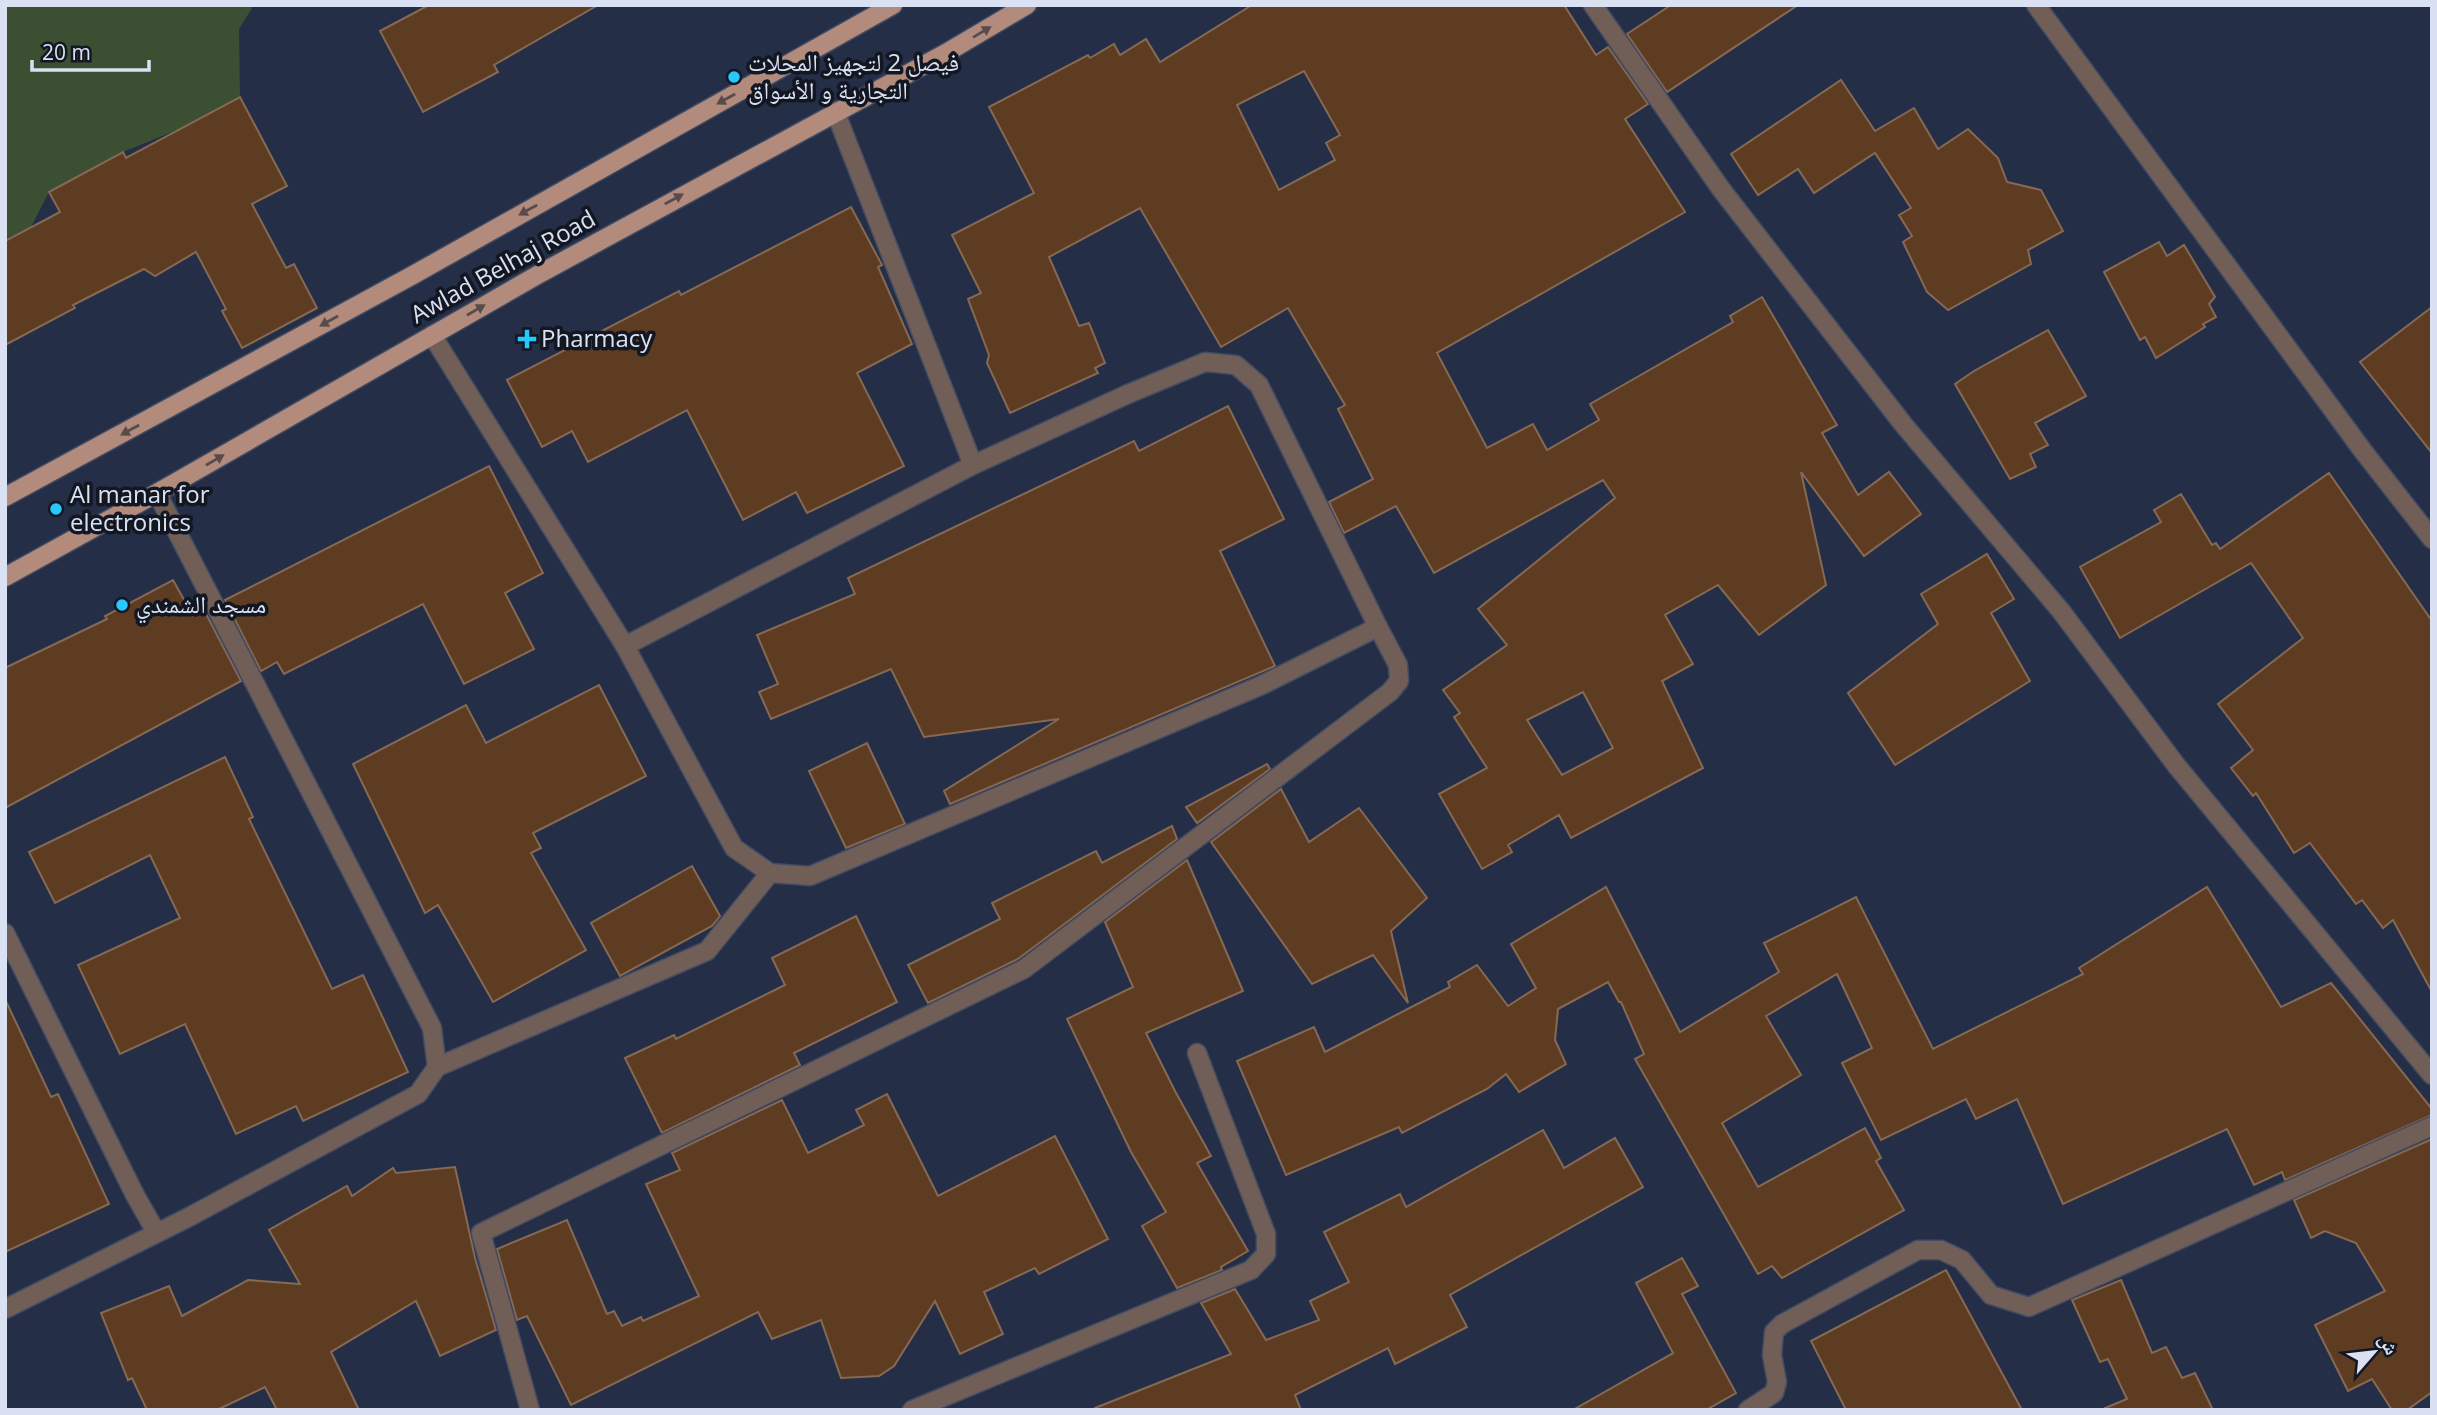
<svg xmlns="http://www.w3.org/2000/svg" width="2437" height="1415" viewBox="0 0 2437 1415" font-family="'Open Sans','Noto Naskh Arabic',sans-serif">
  <style>
    .green { fill: #3b4f33 }
    .building { fill: #5e3c22; stroke: #866954; stroke-width: 2; fill-rule: evenodd }
    .lines { fill: none; stroke-linecap: round; stroke-linejoin: round }
    .minor-casing { stroke: #414b62; stroke-width: 21 }
    .major-casing { stroke: #414b62; stroke-width: 21 }
    .minor { stroke: #715e57; stroke-width: 18 }
    .major { stroke: #b28b7d; stroke-width: 18 }
    .oneway { fill: #5a4b4b }
    .poi-dot { fill: #25c9fe; stroke: #121722; stroke-width: 2.5 }
    .labels { text-anchor: middle; stroke-width: 7; stroke-linejoin: round; paint-order: stroke }
    .poi-label { font-size: 24px; fill: #dae1f2; stroke: #121722; text-anchor: start }
    .street-label { font-size: 24px; fill: #dae1f2; stroke: #121722 }
  </style>
  <rect width="100%" height="100%" fill="#242e47"/>
  <path class="green" d="M5,5H254L239,29L240,97L177,130L123,152L49,192L31,227L5,240Z"/>
  <g class="building">
    <path d="M429,5H598L494,65L498,72L423,112L380,31Z"/>
    <path d="M1252,5H1564L1596,55L1608,47L1648,104L1625,119L1685,212L1437,353L1487,448L1533,424L1547,450L1599,420L1590,404L1733,322L1730,316L1762,297L1837,425L1822,433L1858,495L1889,472L1921,514L1864,556L1801,472L1826,585L1759,635L1718,585L1665,615L1693,664L1662,681L1703,768L1571,838L1559,815L1508,845L1512,852L1482,869L1439,794L1487,768L1454,717L1460,713L1443,690L1507,645L1478,609L1615,498L1603,480L1434,573L1396,506L1344,533L1329,502L1373,479L1338,409L1345,405L1288,308L1221,347L1140,208L1049,257L1079,326L1089,323L1105,363L1095,368L1098,373L1010,413L987,363L989,355L968,299L981,293L952,235L1034,193L989,107L1088,55L1090,58L1114,44L1120,55L1146,39L1160,62ZM1304,71L1340,135L1326,143L1335,160L1279,190L1237,105ZM1583,692L1613,748L1562,775L1527,720Z"/>
    <path d="M1671,5H1798L1667,92L1627,34Z"/>
    <path d="M1841,80L1875,131L1914,108L1938,149L1968,129L1998,158L2007,182L2041,190L2063,231L2028,250L2031,264L1948,310L1927,292L1903,242L1912,236L1899,215L1911,208L1875,153L1814,193L1798,169L1758,195L1731,154Z"/>
    <path d="M240,97L287,186L252,204L286,268L294,264L317,308L242,348L222,311L226,309L196,252L155,276L144,269L73,305L75,308L5,345V241L60,212L49,192L123,152L126,158Z"/>
    <path d="M851,207L882,265L878,267L912,344L857,373L904,466L807,513L796,492L743,520L687,410L588,462L572,431L542,447L507,380L679,291L681,295Z"/>
    <path d="M2159,242L2167,256L2184,245L2215,297L2209,304L2216,317L2203,324L2205,327L2156,358L2145,337L2140,340L2104,272Z"/>
    <path d="M2432,307V453L2360,362Z"/>
    <path d="M2048,330L2086,396L2035,423L2048,445L2030,454L2036,467L2010,479L1955,384L1974,371Z"/>
    <path d="M1228,406L1284,519L1220,551L1275,666L950,804L944,791L1059,719L924,737L891,669L771,719L759,692L778,684L757,635L855,594L848,578L1134,441L1139,451Z"/>
    <path d="M489,466L543,573L505,593L534,649L464,684L423,604L284,674L277,662L261,671L225,600Z"/>
    <path d="M2329,473L2432,621V992L2393,920L2383,928L2362,900L2356,904L2310,843L2294,853L2256,793L2253,796L2231,768L2253,750L2218,704L2303,638L2251,563L2120,638L2080,567L2161,522L2154,510L2181,494L2212,545L2216,543L2220,549Z"/>
    <path d="M1987,554L2014,599L1991,613L2030,681L1895,765L1848,693L1938,624L1921,594Z"/>
    <path d="M173,580L193,616L204,610L241,681L5,808V668L107,619L105,616Z"/>
    <path d="M599,685L646,776L533,833L541,848L531,853L586,950L493,1002L438,905L425,913L353,764L466,705L486,743Z"/>
    <path d="M867,743L905,824L846,848L809,771Z"/>
    <path d="M225,757L253,817L249,819L332,989L363,975L408,1072L303,1121L296,1106L236,1134L185,1024L120,1054L78,965L180,918L150,855L55,903L29,852Z"/>
    <path d="M1267,764L1270,769L1197,823L1186,807Z"/>
    <path d="M1281,789L1309,842L1359,808L1427,898L1391,931L1408,1003L1373,955L1312,984L1211,842Z"/>
    <path d="M1172,826L1177,839L1018,959L928,1003L908,965L1000,919L992,903L1096,851L1102,863Z"/>
    <path d="M1187,860L1243,991L1146,1033L1175,1091L1211,1156L1197,1163L1248,1251L1221,1267L1222,1270L1177,1288L1142,1226L1166,1212L1131,1152L1067,1019L1133,987L1105,922Z"/>
    <path d="M692,866L720,916L712,926L620,976L591,923Z"/>
    <path d="M1606,887L1680,1032L1779,972L1764,943L1856,897L1933,1049L2083,974L2079,968L2207,887L2281,1007L2331,983L2432,1109V1115L2285,1180L2282,1172L2254,1185L2227,1129L2063,1204L2017,1099L1976,1119L1966,1099L1881,1140L1842,1063L1872,1048L1837,974L1766,1016L1801,1075L1722,1123L1758,1187L1865,1128L1881,1158L1876,1161L1904,1210L1782,1278L1772,1266L1758,1274L1635,1059L1644,1054L1621,1002H1619L1608,982L1558,1009L1555,1040L1566,1064L1519,1092L1506,1074L1487,1089L1402,1133L1399,1127L1286,1175L1237,1061L1314,1027L1325,1052L1450,987L1448,982L1477,965L1508,1006L1536,988L1511,944Z"/>
    <path d="M856,916L897,1002L794,1053L800,1065L662,1133L625,1058L674,1035L676,1039L785,985L772,958Z"/>
    <path d="M5,999L51,1097L58,1094L109,1204L5,1252Z"/>
    <path d="M887,1094L938,1196L1055,1136L1108,1239L1039,1274L1035,1268L984,1292L1003,1334L960,1354L935,1301L894,1366L879,1376L841,1378L821,1320L772,1339L758,1312L571,1405L527,1316L517,1320L497,1249L567,1220L607,1314L614,1311L622,1326L641,1317L643,1321L699,1296L646,1184L680,1170L672,1153L782,1100L808,1153L864,1125L856,1110Z"/>
    <path d="M1543,1130L1564,1168L1615,1138L1643,1187L1450,1295L1467,1327L1395,1364L1388,1348L1295,1395L1301,1410H1095V1408L1231,1354L1201,1303L1235,1289L1266,1340L1319,1320L1310,1301L1349,1282L1324,1232L1400,1194L1406,1207Z"/>
    <path d="M2432,1139V1392L2407,1410H2392L2372,1379L2348,1391L2315,1325L2385,1291L2356,1243L2325,1231L2311,1238L2294,1200Z"/>
    <path d="M455,1167L475,1258L496,1330L440,1356L416,1301L331,1352L359,1410H277L265,1387L217,1410H147L132,1378L128,1380L101,1313L169,1286L182,1316L248,1280L300,1284L269,1230L347,1186L352,1196L393,1168L396,1173Z"/>
    <path d="M1682,1258L1698,1286L1682,1294L1736,1393L1706,1410H1573L1673,1353L1636,1283Z"/>
    <path d="M1946,1270L2022,1410H1846L1811,1341Z"/>
    <path d="M2121,1280L2152,1353L2166,1347L2182,1378L2195,1373L2213,1410H2106L2105,1408L2127,1399L2108,1359L2100,1362L2072,1300Z"/>
  </g>
  <g class="lines">
    <defs>
      <g id="minor">
        <path d="M1593,5L1721,189L1903,424L2061,611L2176,765L2432,1075"/>
        <path d="M2036,5L2363,451L2432,539"/>
        <path d="M835,111L973,465"/>
        <path d="M432,335L625,646L734,848L770,873L810,876L1262,685L1378,627L1259,385L1236,365L1205,362L1128,394L973,465L625,646"/>
        <path d="M157,493L432,1028L437,1067"/>
        <path d="M5,933L135,1195L156,1232"/>
        <path d="M5,1309L189,1217L418,1094L437,1067L707,951L770,873"/>
        <path d="M530,1410L481,1233L1024,969L1390,692L1399,681L1398,665L1378,627"/>
        <path d="M912,1410L1251,1270L1266,1254V1234L1197,1053"/>
        <path d="M1748,1410L1774,1393L1777,1382L1772,1355L1774,1332L1782,1324L1918,1250H1941L1962,1260L1991,1295L2029,1307L2432,1126"/>
      </g>
      <g id="major">
        <path d="M5,497L413,275L893,5"/>
        <path d="M5,577L157,493L541,273L946,53L1027,5"/>
      </g>
    </defs>
    <use href="#minor" class="minor-casing"/>
    <use href="#major" class="major-casing"/>
    <use href="#minor" class="minor"/>
    <use href="#major" class="major"/>
  </g>
  <defs><path id="oneway-solid" d="M-6-.8H1V-3.2L6.5 0L1 3.2V.8H-6Z" transform="scale(1.75)"/></defs>
  <g class="oneway">
    <use href="#oneway-solid" transform="translate(982 32) rotate(-31)"/>
    <use href="#oneway-solid" transform="translate(726 99) rotate(151)"/>
    <use href="#oneway-solid" transform="translate(674 199) rotate(-29)"/>
    <use href="#oneway-solid" transform="translate(528 210) rotate(151)"/>
    <use href="#oneway-solid" transform="translate(476 310) rotate(-30)"/>
    <use href="#oneway-solid" transform="translate(329 321) rotate(151)"/>
    <use href="#oneway-solid" transform="translate(130 430) rotate(151)"/>
    <use href="#oneway-solid" transform="translate(215 460) rotate(-30)"/>
  </g>
  <g class="poi-dot">
    <circle cx="734" cy="77" r="7"/>
    <path d="M523.5 328.5h7v7h7v7h-7v7h-7v-7h-7v-7h7z"/>
    <circle cx="56" cy="509" r="7"/>
    <circle cx="122" cy="605" r="7"/>
  </g>
  <g class="labels">
    <g class="poi-label">
      <text x="748" y="71">فيصل 2 لتجهيز المحلات<tspan x="748" dy="28">التجارية و الأسواق</tspan></text>
      <text x="541" y="347">Pharmacy</text>
      <text x="70" y="503">Al manar for<tspan x="70" dy="28">electronics</tspan></text>
      <text x="136" y="613">مسجد الشمندي</text>
    </g>
    <g class="street-label">
      <text transform="translate(503 267) rotate(-29)" y="8">Awlad Belhaj Road</text>
    </g>
  </g>
  <rect width="2437" height="1415" fill="none" stroke="#dae1f2" stroke-width="14"/>
  <g transform="translate(2374 1352) rotate(62)" stroke="#121722" stroke-width="5" paint-order="stroke">
  <path d="M0-5L12 26L0 18L-12 26Z" fill="#dae1f2"/>
  <text y="-10" font-size="19" font-weight="bold" text-anchor="middle" fill="#dae1f2">ش</text>
  </g>
  <path d="M32 60v10h117v-10" fill="none" stroke="#dae1f2" stroke-width="3.5"/>
  <text x="42" y="60" font-size="21" fill="#dae1f2" stroke="#121722" stroke-width="5" paint-order="stroke">20 m</text>
</svg>
